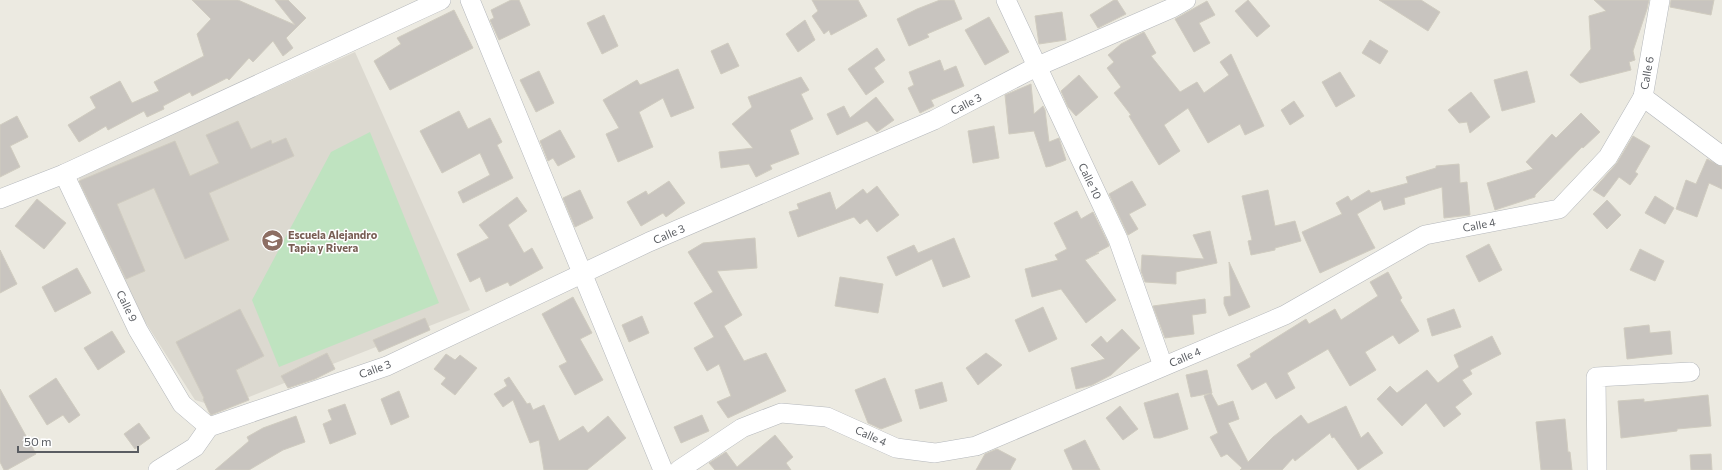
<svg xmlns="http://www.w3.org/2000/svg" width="1722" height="470" viewBox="0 0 1722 470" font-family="Commissioner,sans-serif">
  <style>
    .education { fill: #dcd9d0 }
    .green { fill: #bfe3c0 }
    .building { fill: #c8c4bf; stroke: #d0ccc0 }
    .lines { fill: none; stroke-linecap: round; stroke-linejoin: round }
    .street-casing { stroke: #b4b7bb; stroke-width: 20 }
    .street { stroke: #fff; stroke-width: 19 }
    .labels { text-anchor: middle; stroke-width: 3; stroke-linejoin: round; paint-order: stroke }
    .street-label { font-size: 11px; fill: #5a5d62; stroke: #fff }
    .education-label { font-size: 11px; font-weight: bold; fill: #785e54; stroke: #fff; text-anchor: start }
  </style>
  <rect width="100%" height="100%" fill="#eceae1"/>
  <path class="education" d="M355,52L470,310L221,408L195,400L135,306L78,176Z"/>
  <path class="green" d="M370,132L439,303L279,367L252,300L331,152Z"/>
  <g class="building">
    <path d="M192,0H238L295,25L275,0H288L306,18L286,38L293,48L283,56L273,41L253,62L249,58L229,80L227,78L192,96L190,92L163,106L164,109L147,117L144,111L108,130L106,126L79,142L68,125L96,108L90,97L120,81L132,103L159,91L154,82L204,56L197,34L211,19Z"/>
    <path d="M511,0H519L530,25L499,40L490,20L494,18L491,10Z"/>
    <path d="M812,0H858L867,16L831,35L829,30L824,34L812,16L818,11Z"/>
    <path d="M940,0H954L962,19L927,34L929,37L909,46L897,19L917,9Z"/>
    <path d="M1114,0H1117L1126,14L1098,28L1090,15Z"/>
    <path d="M1248,0L1270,26L1257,37L1235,11Z"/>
    <path d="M1379,0H1421L1440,12L1428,31Z"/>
    <path d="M1594,0H1649L1647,9L1633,51L1635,60L1629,62L1631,70L1580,83L1570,75L1591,49L1589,16L1606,11Z"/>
    <path d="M1671,0H1714L1711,15L1670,7Z"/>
    <path d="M1207,1L1215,15L1199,23L1210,43L1194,52L1175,19Z"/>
    <path d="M454,10L473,48L390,90L374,61L401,44L397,38Z"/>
    <path d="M1062,12L1066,40L1039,44L1035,16Z"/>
    <path d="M604,15L618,46L602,54L587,23Z"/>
    <path d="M989,17L1009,52L985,65L965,30Z"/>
    <path d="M805,20L815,40L798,52L786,34Z"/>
    <path d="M1144,32L1156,53L1151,56L1180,92L1197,82L1204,93L1229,75L1220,62L1231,54L1264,126L1245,135L1240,124L1208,143L1188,108L1164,125L1180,151L1159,165L1129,116L1131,115L1114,93L1121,87L1107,68L1114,62L1108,55L1121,44Z"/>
    <path d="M1370,40L1388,51L1380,64L1362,53Z"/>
    <path d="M728,43L739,66L721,74L711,51Z"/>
    <path d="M877,48L885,60L874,68L884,82L866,95L848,69Z"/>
    <path d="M940,60L944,71L956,66L964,86L931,100L934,106L920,113L908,88L914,85L909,72Z"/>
    <path d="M678,69L694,108L671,117L663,98L639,112L653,147L618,162L606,134L619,128L603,100L637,80L640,85Z"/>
    <path d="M539,71L554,103L536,112L520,80Z"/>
    <path d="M1527,71L1535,102L1502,111L1494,80Z"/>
    <path d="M1340,72L1355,96L1336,107L1322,82Z"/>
    <path d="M1079,75L1098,97L1076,116L1068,107L1061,91Z"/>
    <path d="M801,77L809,90L801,94L813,119L790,130L799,154L770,165L772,169L756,177L749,164L721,168L719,152L753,148L732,124L752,107L748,97Z"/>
    <path d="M1031,84L1034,114L1043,106L1045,110L1049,142L1059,138L1066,160L1051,166L1046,167L1034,131L1009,134L1005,95Z"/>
    <path d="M1471,92L1490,117L1470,133L1467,122L1459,123L1448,110Z"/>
    <path d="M876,97L894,120L877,132L867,121L837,135L827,114L844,106L850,118Z"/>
    <path d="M1294,101L1304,116L1290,125L1281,110Z"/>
    <path d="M459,111L468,129L490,118L502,142L497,145L513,178L463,203L458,192L490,175L480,153L442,173L420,131Z"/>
    <path d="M1581,113L1600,132L1583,148L1582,147L1535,195V197L1495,210L1487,183L1533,169L1526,162L1552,134L1556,138Z"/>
    <path d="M17,116L28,137L10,146L20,167L0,177V125Z"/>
    <path d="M238,121L251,149L271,140L272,144L286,138L294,156L209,193L229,240L185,259L154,188L117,204L145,271L126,279L79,181L175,141L190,176L219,163L206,135Z"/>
    <path d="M994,126L999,158L973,163L968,131Z"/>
    <path d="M560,130L575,157L558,166L553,158L548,161L540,141Z"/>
    <path d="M1633,136L1650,146L1635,172L1638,174L1630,185L1619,177L1604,197L1593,190L1617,163Z"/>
    <path d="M1707,159L1722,167V189L1709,183L1697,217L1676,209L1686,180L1696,184Z"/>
    <path d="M1459,164L1460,183L1467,182L1470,215L1444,218L1442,187L1404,198L1405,204L1384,210L1381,200L1357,214L1375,248L1320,273L1302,232L1342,214L1336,203L1348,196L1351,201L1369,190L1371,193L1408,183L1406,177L1436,168V166Z"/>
    <path d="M669,181L685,203L666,217L663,213L641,226L627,202L646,191L648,195Z"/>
    <path d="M1132,181L1146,205L1129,214L1138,229L1128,235L1109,194Z"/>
    <path d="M877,186L899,215L877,232L867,219L860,224L854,217L798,237L789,212L799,209L797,204L830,192L836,210L863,189L867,194Z"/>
    <path d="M580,190L593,218L575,227L563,198Z"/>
    <path d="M1268,190L1275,226L1295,221L1301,241L1275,248V250L1251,255L1248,241L1252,240L1242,196Z"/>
    <path d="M1655,196L1674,208L1665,224L1645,213Z"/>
    <path d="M517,197L527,211L508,225L524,253L532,248L543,268L510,286L508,282L486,292L480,277L470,282L457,254L489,238L479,225Z"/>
    <path d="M37,199L66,223L44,249L15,226Z"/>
    <path d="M1607,200L1621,215L1607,229L1593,214Z"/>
    <path d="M1077,211L1081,219L1093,212L1108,243L1109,246L1096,253H1099L1085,260L1116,300L1086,323L1061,289L1032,297L1025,269L1058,260L1055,255L1067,249L1054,223Z"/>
    <path d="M1210,231L1217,263L1176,272V284L1145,282L1141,271L1142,255L1204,259L1193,235Z"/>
    <path d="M755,238L757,268L717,271L742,315L724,326L744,361L766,353L786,391L728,418L717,402L731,396L719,364L707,371L694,348L714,337L694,303L713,292L688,252L703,243Z"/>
    <path d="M954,238L970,277L943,287L932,259L896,276L887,257L914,245L918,253Z"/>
    <path d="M1489,244L1502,270L1479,282L1466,256Z"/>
    <path d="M1640,249L1664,261L1655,281L1630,270Z"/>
    <path d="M0,250L17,284L0,293Z"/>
    <path d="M1229,262L1250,307L1229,316L1224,304V297L1231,296Z"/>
    <path d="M77,268L91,293L55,312L42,287Z"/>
    <path d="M1388,272L1402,298L1400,300L1419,331L1399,344L1393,335L1365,352L1376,370L1350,386L1328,349L1287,373L1295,388L1276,399L1266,382L1252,390L1237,365L1251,357L1250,354L1306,319L1309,324L1335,309L1341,320L1378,296L1370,282Z"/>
    <path d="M840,277L883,284L878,313L835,306Z"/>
    <path d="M573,297L592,333L580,339L603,380L575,395L559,366L567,362L542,314Z"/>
    <path d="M1205,299L1206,313L1192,315L1194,334L1165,338L1153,306Z"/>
    <path d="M1043,307L1057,339L1029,352L1015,320Z"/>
    <path d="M240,309L264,356L236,370L249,400L211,415L209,412L203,399L204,398L176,342Z"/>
    <path d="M1454,309L1461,327L1432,336L1427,319Z"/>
    <path d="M642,316L649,333L629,342L622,325Z"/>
    <path d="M425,318L430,330L379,352L373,340Z"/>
    <path d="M1649,325L1650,333L1670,331L1672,354L1627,359L1624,328Z"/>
    <path d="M1122,329L1140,348L1111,375L1092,385L1076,389L1071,368L1105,359L1091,345L1101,336L1107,343Z"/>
    <path d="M112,331L125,352L98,370L84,348Z"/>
    <path d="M1492,336L1501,354L1470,370L1472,374L1462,380L1472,394L1455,407L1461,414L1444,427L1426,403L1402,426L1377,399L1390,386L1397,393L1427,370L1438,383L1459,367L1454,355Z"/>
    <path d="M327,353L335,369L315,379L288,388L281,376Z"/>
    <path d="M986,353L1002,365L978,385L966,368Z"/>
    <path d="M446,354L455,360L460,355L477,368L455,395L441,384L446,378L434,369Z"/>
    <path d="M1207,370L1212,393L1191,397L1186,375Z"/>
    <path d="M509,377L527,404L530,403L533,410L544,405L559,441L583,426L588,433L608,416L626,438L587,470H544L539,440L530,443L513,400L503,407L494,394L507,386L504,380Z"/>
    <path d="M56,378L80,415L69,423L63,415L47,425L29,396Z"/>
    <path d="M885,378L902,421L881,429L868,423L855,390Z"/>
    <path d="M942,382L947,401L920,409L915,390Z"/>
    <path d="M0,389L36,454L7,470H4L0,462Z"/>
    <path d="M399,391L409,417L391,425L381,399Z"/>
    <path d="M1178,393L1188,429L1160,438H1154L1144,403Z"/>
    <path d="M1211,393L1218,406L1233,401L1239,419L1228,423L1248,462L1273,437L1301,415L1308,424L1346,406L1361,438L1368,432L1383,453L1358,470L1334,437L1332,438L1330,433L1295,461L1293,458L1282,470H1240L1242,468L1227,454L1221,457L1210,437L1218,433L1204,396Z"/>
    <path d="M1708,395L1711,426L1677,429V431L1621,438L1618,401L1644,399V402Z"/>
    <path d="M345,404L356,434L330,444L323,424L332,420L328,410Z"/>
    <path d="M1120,406L1138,429L1123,440L1106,418Z"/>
    <path d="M702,415L709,431L681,443L674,427Z"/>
    <path d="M296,416L305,442L283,450L249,470H215L249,441L247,437L263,428Z"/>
    <path d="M1565,419L1568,452H1570L1572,470H1541L1536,422Z"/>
    <path d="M139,423L150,438L135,449L124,434Z"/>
    <path d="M775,435L793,457L786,463L791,470H715L709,463L726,452L737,467Z"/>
    <path d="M1085,440L1100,470H1073L1064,450Z"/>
    <path d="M997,449L1016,459L1010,470H976L985,454Z"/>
    <path d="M1711,454L1712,470H1691L1690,455Z"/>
  </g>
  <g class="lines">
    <defs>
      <g id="street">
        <path d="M470,0L663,470"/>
        <path d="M1006,0L1118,239L1163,366"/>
        <path d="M1643,97L1722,156"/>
        <path d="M64,174L138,330L182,404L209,427"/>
        <path d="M0,199L64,174L441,0"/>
        <path d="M158,470L195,447L209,427L387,366L649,242L934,120L1036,67L1172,8L1186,0"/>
        <path d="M679,470L742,428L781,413L827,417L896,448L935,453L976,446L1285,315L1425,235L1559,209L1608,157L1643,97L1660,0"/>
        <path d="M1597,470L1596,377L1690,372"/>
      </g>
    </defs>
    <use href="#street" class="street-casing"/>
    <use href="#street" class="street"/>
  </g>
  <defs>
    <symbol id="school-disc" viewBox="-11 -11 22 22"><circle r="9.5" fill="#8d6e63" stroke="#fff"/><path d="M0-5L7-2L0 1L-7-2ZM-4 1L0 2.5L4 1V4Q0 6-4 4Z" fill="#fff"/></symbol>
  </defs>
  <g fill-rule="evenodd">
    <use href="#school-disc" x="260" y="228" width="25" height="25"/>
  </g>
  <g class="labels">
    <g class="street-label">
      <text transform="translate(1647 73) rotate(-80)" y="4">Calle 6</text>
      <text transform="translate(966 104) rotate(-28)" y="4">Calle 3</text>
      <text transform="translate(1090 181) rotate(64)" y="4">Calle 10</text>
      <text transform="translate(1479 225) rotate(-11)" y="4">Calle 4</text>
      <text transform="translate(669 234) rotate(-23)" y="4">Calle 3</text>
      <text transform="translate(127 306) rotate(64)" y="4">Calle 9</text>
      <text transform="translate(1185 357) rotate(-23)" y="4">Calle 4</text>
      <text transform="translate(375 369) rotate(-20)" y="4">Calle 3</text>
      <text transform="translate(871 436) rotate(24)" y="4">Calle 4</text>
    </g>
    <g class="education-label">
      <text x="288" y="239">Escuela Alejandro<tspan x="288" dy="13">Tapia y Rivera</tspan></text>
    </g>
  </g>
  <path d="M18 446v6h120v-6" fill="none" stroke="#5a5d62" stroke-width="2"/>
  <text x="24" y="446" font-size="12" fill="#5a5d62" stroke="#ffffff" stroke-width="3" paint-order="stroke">50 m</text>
</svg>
